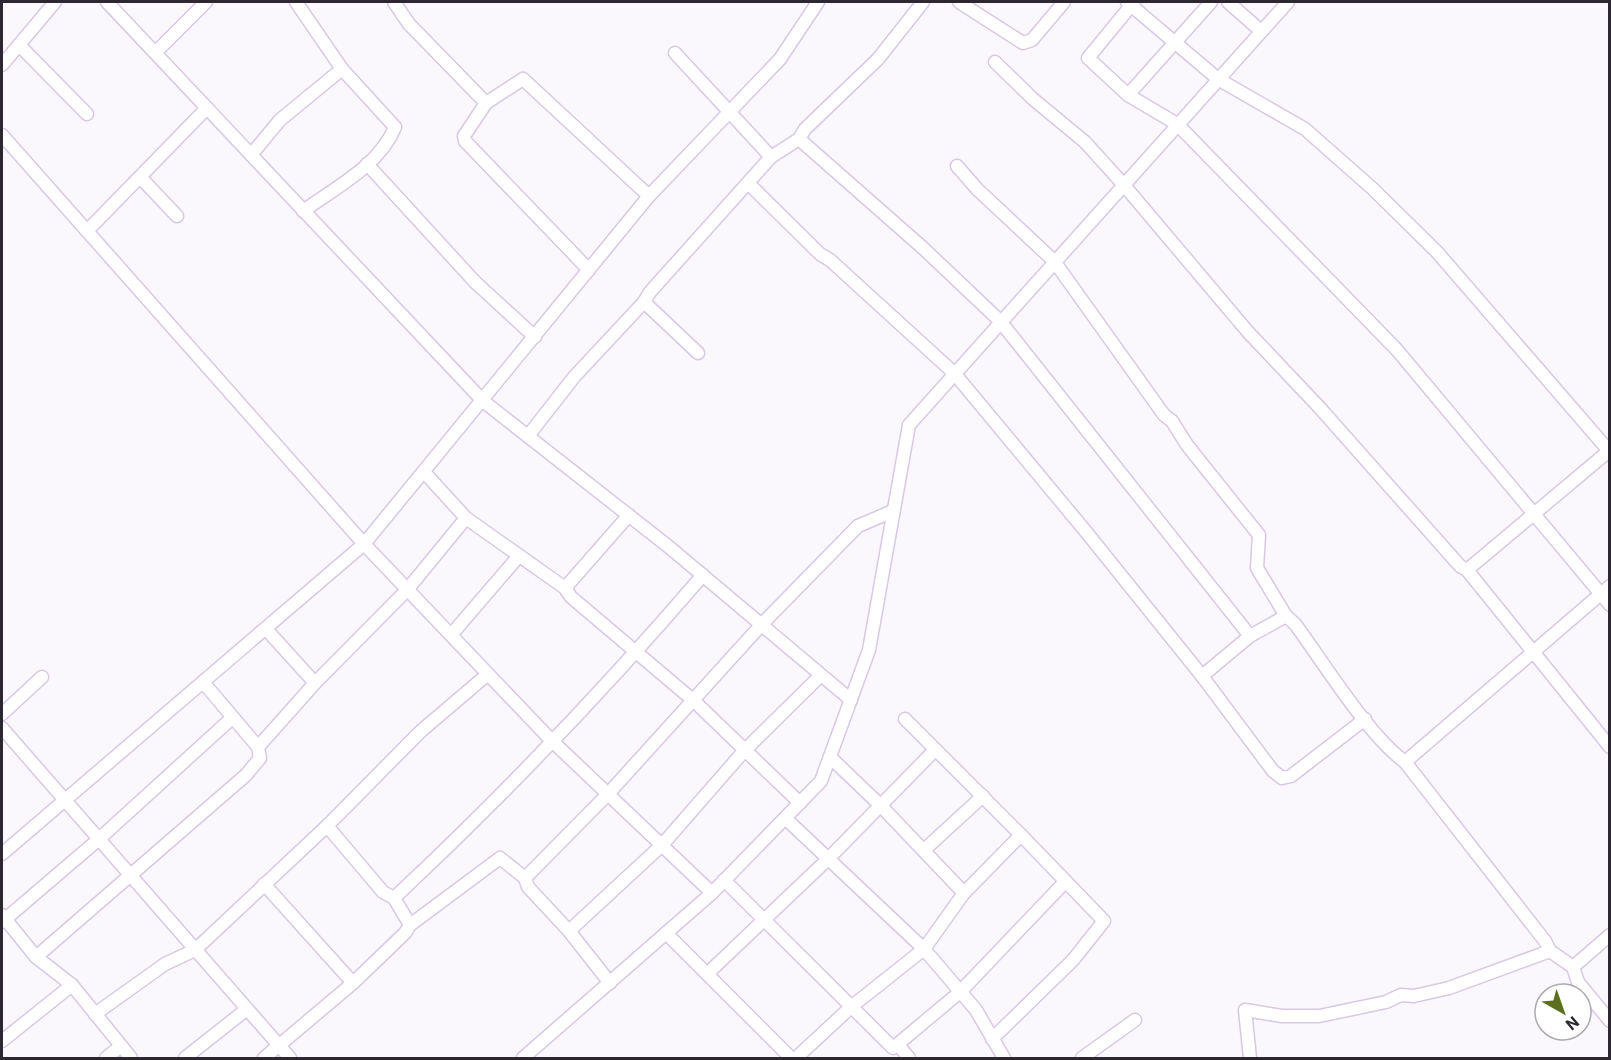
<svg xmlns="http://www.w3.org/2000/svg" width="1611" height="1060" viewBox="0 0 1611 1060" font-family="Roboto,sans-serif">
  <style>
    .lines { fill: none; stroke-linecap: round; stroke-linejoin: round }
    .street-casing { stroke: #d9c8e4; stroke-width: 15 }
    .street { stroke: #fff; stroke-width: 12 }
  </style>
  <rect width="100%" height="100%" fill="#fbf8fd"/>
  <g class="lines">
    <defs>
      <g id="street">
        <path d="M107,2L483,401L669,547L851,700"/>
        <path d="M296,2L342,69L395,127C380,165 335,188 303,211"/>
        <path d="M394,2L409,24L486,103"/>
        <path d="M959,2L1023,43L1032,40L1064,2"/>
        <path d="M1127,2L1218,79L1305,129L1373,189L1437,252L1610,452"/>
        <path d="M1134,2L1088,58L1128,95L1177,124L1397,350L1610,605"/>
        <path d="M1228,2L1261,31"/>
        <path d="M19,45L87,114"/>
        <path d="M155,53L206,2"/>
        <path d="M675,53L771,157"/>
        <path d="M995,62L1033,99L1085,142L1123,184L1248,332L1319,407L1460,566L1467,570L1610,747"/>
        <path d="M2,65L55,2"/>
        <path d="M1128,95L1211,2"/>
        <path d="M2,135L364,544L551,740L712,893"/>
        <path d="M799,139L923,248L1000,321L1250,636"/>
        <path d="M251,155L280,120L342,69"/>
        <path d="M367,164L475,282L535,337"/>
        <path d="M957,166L977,189L1054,261L1164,415L1172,421L1187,445L1259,535L1257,568L1286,616L1295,624C1324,663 1367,734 1405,762L1545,941L1550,951L1573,967L1578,982L1610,1021"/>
        <path d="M140,177L177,216"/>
        <path d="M749,184L820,254L830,260L954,373L1087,533L1202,676L1273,771L1282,778L1291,776L1365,719"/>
        <path d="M87,231L207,108"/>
        <path d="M589,270L465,141L464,136L486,103L523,79L649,196"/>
        <path d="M644,302L698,353"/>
        <path d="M528,436L574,377L644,302L650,292L771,157L799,139L805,129L878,59L923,2"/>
        <path d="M424,472L466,518L565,588L571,597L694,701L800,803"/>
        <path d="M1467,570L1610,450"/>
        <path d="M565,588L629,515"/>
        <path d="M266,629L315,683"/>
        <path d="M451,635L518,557"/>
        <path d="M1202,676L1250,636L1286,616"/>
        <path d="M2,714L42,677"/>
        <path d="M2,728L290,1058"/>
        <path d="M258,747L315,683L407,590L466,518"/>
        <path d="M830,757L880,805L964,893"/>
        <path d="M1405,762L1610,586"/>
        <path d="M785,818L924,949L976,1010L1004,1058"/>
        <path d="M327,826L383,892L394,898L410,925"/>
        <path d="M924,850L983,796"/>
        <path d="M2,854L364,544L649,196L780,59L818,2"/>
        <path d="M525,878L608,794L762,624L858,526L893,511"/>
        <path d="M724,880L893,1048L960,992L1064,883"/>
        <path d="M264,884L353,983"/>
        <path d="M394,898C502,797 606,688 703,575"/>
        <path d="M2,915L36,957L72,985L131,1058"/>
        <path d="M2,922L99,839L232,718"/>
        <path d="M569,931L662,845L744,751L821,675"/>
        <path d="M666,933L791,1058"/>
        <path d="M36,957L246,775L260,758L258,747L203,682"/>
        <path d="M1573,967L1610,935"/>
        <path d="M707,974L828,859L934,751"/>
        <path d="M95,1014L165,964L195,950L327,826L421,731L488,674"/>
        <path d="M992,1039L1073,960L1104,921L1021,835"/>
        <path d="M2,1041L72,985"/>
        <path d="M899,1046L909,1058"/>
        <path d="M106,1058L121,1046"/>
        <path d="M185,1058L247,1009"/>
        <path d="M264,1058L353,983L405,933L410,925L500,858L525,878L528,887L569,931L610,983"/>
        <path d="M523,1058L712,893L821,781L869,650L909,425L1288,2"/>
        <path d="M796,1058L851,1007L924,949L964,893L1021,835L905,719"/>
        <path d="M1082,1058L1135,1020"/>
        <path d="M1250,1058L1245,1010L1282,1016H1319L1386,1002L1401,995L1414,996L1449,988L1550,951"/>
      </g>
    </defs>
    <use href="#street" class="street-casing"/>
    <use href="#street" class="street"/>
  </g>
  <rect width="1611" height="1060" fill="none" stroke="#2d2731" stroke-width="6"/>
  <g transform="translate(1563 1012) rotate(140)"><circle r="28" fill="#ffffff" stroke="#aba9ad" stroke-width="1.5"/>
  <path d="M0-4.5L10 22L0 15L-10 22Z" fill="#5b6f1e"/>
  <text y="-9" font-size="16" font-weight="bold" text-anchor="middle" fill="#2d2731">N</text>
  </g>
</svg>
